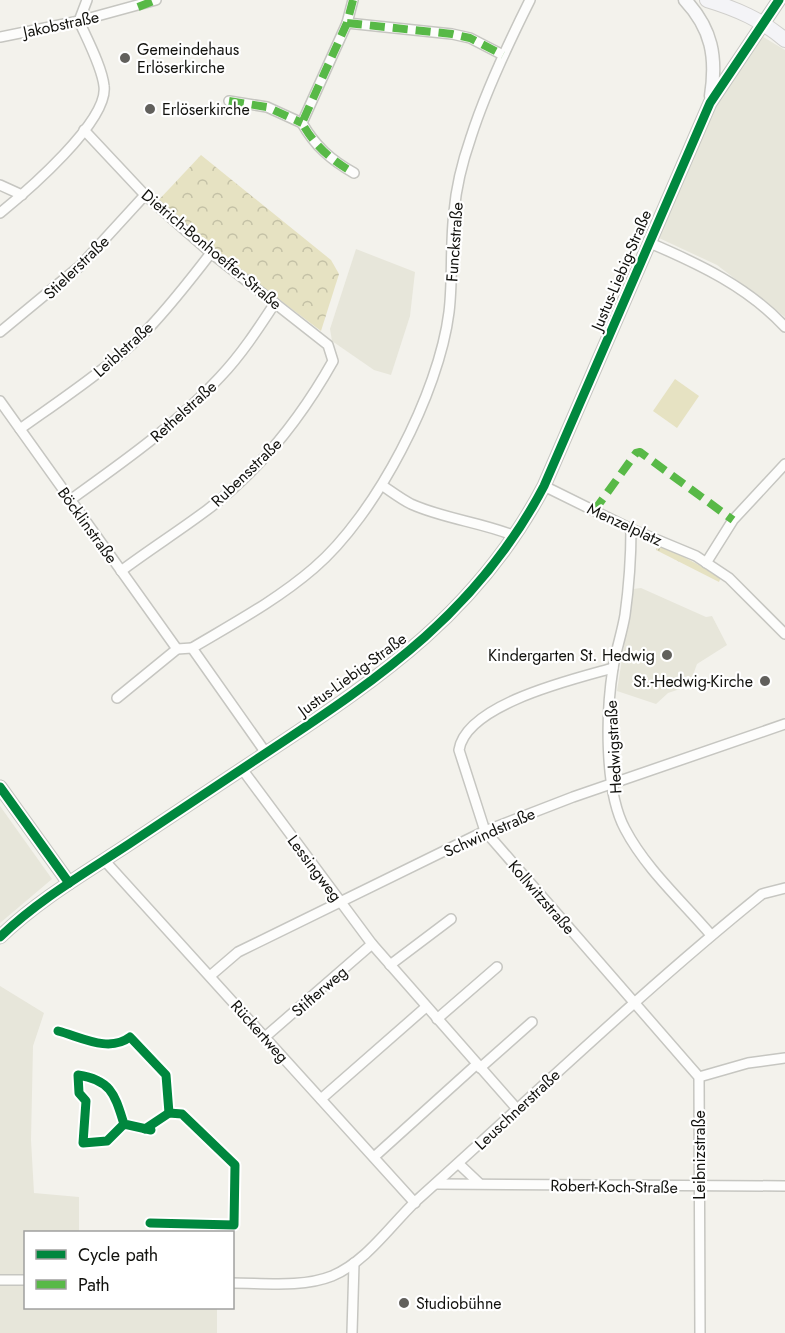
<svg xmlns="http://www.w3.org/2000/svg" width="785" height="1333" viewBox="0 0 785 1333" font-family="Jost,sans-serif">
  <style>
    .built { fill: #e7e6da }
    .grass { fill: url(#grass-tufts) }
    .forest { fill: url(#forest-crowns) }
    .pitch { fill: #e6e2c2 }
    .lines { fill: none; stroke-linecap: round; stroke-linejoin: round }
    .street-casing { stroke: #c6c6c1; stroke-width: 12 }
    .secondary-casing { stroke: #c6c6c1; stroke-width: 15 }
    .primary-casing { stroke: #d0cfcc; stroke-width: 16 }
    .street { stroke: #fdfdfc; stroke-width: 9 }
    .secondary { stroke: #f9f9fa; stroke-width: 12 }
    .primary { stroke: #f4f4f7; stroke-width: 14 }
    .quiet { stroke: #58b947; stroke-width: 8; stroke-dasharray: 15 8; stroke-linecap: butt }
    .cycleway-casing { stroke: #fff; stroke-width: 13 }
    .cycleway { stroke: #00873e; stroke-width: 9 }
    .poi-dot { fill: #61605c; stroke: #fff; stroke-width: 2 }
    .labels { text-anchor: middle; stroke-width: 4.5; stroke-linejoin: round; paint-order: stroke }
    .street-label { font-size: 16px; fill: #12120e; stroke: #fff }
    .poi-label { font-size: 16px; fill: #12120e; stroke: #fff; text-anchor: start }
  </style>
  <defs>
    <pattern id="grass-tufts" width="24" height="20" patternUnits="userSpaceOnUse" patternTransform="scale(1.5)"><rect width="24" height="20" fill="#e6e2c2"/><path d="M3 7l-1-3M5 7V3M7 7l1-3M15 17l-1-3M17 17v-4M19 17l1-3" fill="none" stroke="#c4c1a6"/></pattern>
    <pattern id="forest-crowns" width="20" height="18" patternUnits="userSpaceOnUse" patternTransform="scale(1.5)"><rect width="20" height="18" fill="#e6e2c2"/><path d="M2 6a3 3 0 1 1 6 0M12 15a3 3 0 1 1 6 0" fill="none" stroke="#c4c1a6"/></pattern>
  </defs>
  <rect width="100%" height="100%" fill="#f3f2ec"/>
  <g class="built">
    <path d="M758,34L785,50V317L717,265L659,238L717,103Z"/>
    <path d="M356,249L415,272L410,316L391,375L374,370L332,341L330,329Z"/>
    <path d="M641,588L706,617L712,616L727,645L697,664L689,686L668,693L656,704L617,691L633,589Z"/>
    <path d="M0,806L52,879L0,923Z"/>
    <path d="M0,986L44,1013L33,1046L31,1140L34,1193L79,1197V1232H26V1308H217V1333H0Z"/>
  </g>
  <path class="grass" d="M658,543L721,577L719,582L656,550Z"/>
  <path class="forest" d="M201,155L331,260L339,274L321,331L154,205Z"/>
  <path class="pitch" d="M675,379L699,396L677,428L653,411Z"/>
  <g class="lines">
    <defs>
      <g id="street">
        <path d="M353,0L347,23L302,123C315,146 331,160 354,173"/>
        <path d="M347,23L452,34L470,38L503,55"/>
        <path d="M0,37L79,21L156,0"/>
        <path d="M229,101L267,107L302,123"/>
        <path d="M84,130L145,195L211,253L328,345L333,361C301,418 260,470 207,510C179,531 149,550 121,571"/>
        <path d="M0,185L22,195"/>
        <path d="M0,213C26,192 109,121 104,86C102,67 87,39 79,21L87,0"/>
        <path d="M650,243C699,264 748,287 785,327"/>
        <path d="M0,332L80,266L145,195"/>
        <path d="M0,401L177,649"/>
        <path d="M20,429C62,399 106,370 143,334C168,309 189,281 211,253"/>
        <path d="M383,486C392,492 401,499 411,504C444,519 481,522 515,536"/>
        <path d="M544,486L631,529L696,556L729,578L785,634"/>
        <path d="M70,500C123,462 176,425 220,377C241,355 258,329 275,303"/>
        <path d="M631,529C631,558 629,586 625,615C622,633 616,650 613,668C606,712 604,790 625,829C646,869 682,901 711,935"/>
        <path d="M706,563L733,520L785,464"/>
        <path d="M192,648C234,623 277,600 314,568C376,515 439,393 449,312C453,279 450,245 454,212C456,188 463,160 471,137C486,90 508,44 530,0"/>
        <path d="M613,668C574,679 466,704 459,750L485,831L699,1077L700,1333"/>
        <path d="M117,698L177,649L192,648L266,753"/>
        <path d="M242,769L372,944L517,1109"/>
        <path d="M104,860L415,1203"/>
        <path d="M390,965L451,919"/>
        <path d="M210,976L238,952L485,831L573,797L785,724"/>
        <path d="M437,1019L497,967"/>
        <path d="M265,1037L372,944"/>
        <path d="M480,1068L532,1022"/>
        <path d="M699,1077L748,1063L785,1058"/>
        <path d="M321,1099L426,1007"/>
        <path d="M374,1157L477,1064"/>
        <path d="M459,1164L479,1183"/>
        <path d="M437,1184L785,1186"/>
        <path d="M0,1280H26"/>
        <path d="M232,1283C264,1283 302,1288 332,1276C366,1262 390,1226 416,1201C531,1098 642,991 762,894L785,888"/>
        <path d="M352,1333L354,1263"/>
      </g>
      <g id="secondary">
        <path d="M685,0C712,29 717,57 711,96"/>
        <path d="M0,787L69,883"/>
        <path d="M0,937C38,900 85,873 129,844C176,813 222,782 269,751C383,676 479,610 544,486L710,103L779,0"/>
      </g>
      <path id="primary" d="M707,0C737,9 762,20 785,40"/>
    </defs>
    <use href="#street" class="street-casing"/>
    <use href="#secondary" class="secondary-casing"/>
    <use href="#primary" class="primary-casing"/>
    <use href="#street" class="street"/>
    <use href="#secondary" class="secondary"/>
    <use href="#primary" class="primary"/>
    <g class="quiet">
      <path d="M353,0L347,23L302,123C315,146 331,160 354,173"/>
      <path d="M138,7L156,0"/>
      <path d="M347,23L452,34L470,38L503,55"/>
      <path d="M229,101L267,107L302,123"/>
      <path d="M594,511L636,453L640,452L733,520"/>
    </g>
    <defs>
      <g id="cycleway">
        <path d="M0,787L69,883"/>
        <path d="M0,937C38,900 85,873 129,844C176,813 222,782 269,751C383,676 479,610 544,486L710,103L779,0"/>
        <path d="M58,1031C81,1037 109,1053 130,1037L166,1075L169,1113"/>
        <path d="M124,1124L107,1141L83,1143L86,1101L79,1093L78,1075C112,1080 115,1096 124,1124L151,1130"/>
        <path d="M145,1129L169,1113L182,1114L235,1165L234,1225L150,1223"/>
      </g>
    </defs>
    <use href="#cycleway" class="cycleway-casing"/>
    <use href="#cycleway" class="cycleway"/>
  </g>
  <g class="poi-dot">
    <circle cx="125" cy="58" r="6"/>
    <circle cx="150" cy="109" r="6"/>
    <circle cx="667" cy="655" r="6"/>
    <circle cx="765" cy="681" r="6"/>
    <circle cx="404" cy="1303" r="6"/>
  </g>
  <g class="labels">
    <g class="street-label">
      <text transform="translate(61 24) rotate(-12)" y="6">Jakobstraße</text>
      <text transform="translate(454 242) rotate(-86)" y="6">Funckstraße</text>
      <text transform="translate(212 249) rotate(40)" y="6">Dietrich-Bonhoeffer-Straße</text>
      <text transform="translate(76 267) rotate(-44)" y="6">Stielerstraße</text>
      <text transform="translate(621 270) rotate(-67)" y="6">Justus-Liebig-Straße</text>
      <text transform="translate(123 349) rotate(-42)" y="6">Leiblstraße</text>
      <text transform="translate(183 411) rotate(-42)" y="6">Rethelstraße</text>
      <text transform="translate(246 472) rotate(-44)" y="6">Rubensstraße</text>
      <text transform="translate(625 524) rotate(25)" y="6">Menzelplatz</text>
      <text transform="translate(88 525) rotate(54)" y="6">Böcklinstraße</text>
      <text transform="translate(352 674) rotate(-36)" y="6">Justus-Liebig-Straße</text>
      <text transform="translate(613 747) rotate(-93)" y="6">Hedwigstraße</text>
      <text transform="translate(489 832) rotate(-24)" y="6">Schwindstraße</text>
      <text transform="translate(315 868) rotate(53)" y="6">Lessingweg</text>
      <text transform="translate(542 897) rotate(49)" y="6">Kollwitzstraße</text>
      <text transform="translate(319 991) rotate(-41)" y="6">Stifterweg</text>
      <text transform="translate(260 1031) rotate(48)" y="6">Rückertweg</text>
      <text transform="translate(517 1109) rotate(-43)" y="6">Leuschnerstraße</text>
      <text transform="translate(699 1155) rotate(-90)" y="6">Leibnizstraße</text>
      <text transform="translate(614 1186) rotate(1)" y="6">Robert-Koch-Straße</text>
    </g>
    <g class="poi-label">
      <text x="137" y="55">Gemeindehaus<tspan x="137" dy="18">Erlöserkirche</tspan></text>
      <text x="162" y="115">Erlöserkirche</text>
      <text x="655" y="661" text-anchor="end">Kindergarten St. Hedwig</text>
      <text x="753" y="687" text-anchor="end">St.-Hedwig-Kirche</text>
      <text x="416" y="1309">Studiobühne</text>
    </g>
  </g>
  <rect x="24" y="1231" width="210" height="78" fill="#ffffff" stroke="#a0a09f" stroke-width="1.5"/>
  <rect x="36" y="1250" width="30" height="9" fill="#00873e" stroke="#a0a09f" stroke-width="1.5"/>
  <text x="78" y="1261" font-size="18" fill="#12120e">Cycle path</text>
  <rect x="36" y="1280" width="30" height="9" fill="#58b947" stroke="#a0a09f" stroke-width="1.5"/>
  <text x="78" y="1291" font-size="18" fill="#12120e">Path</text>
</svg>
